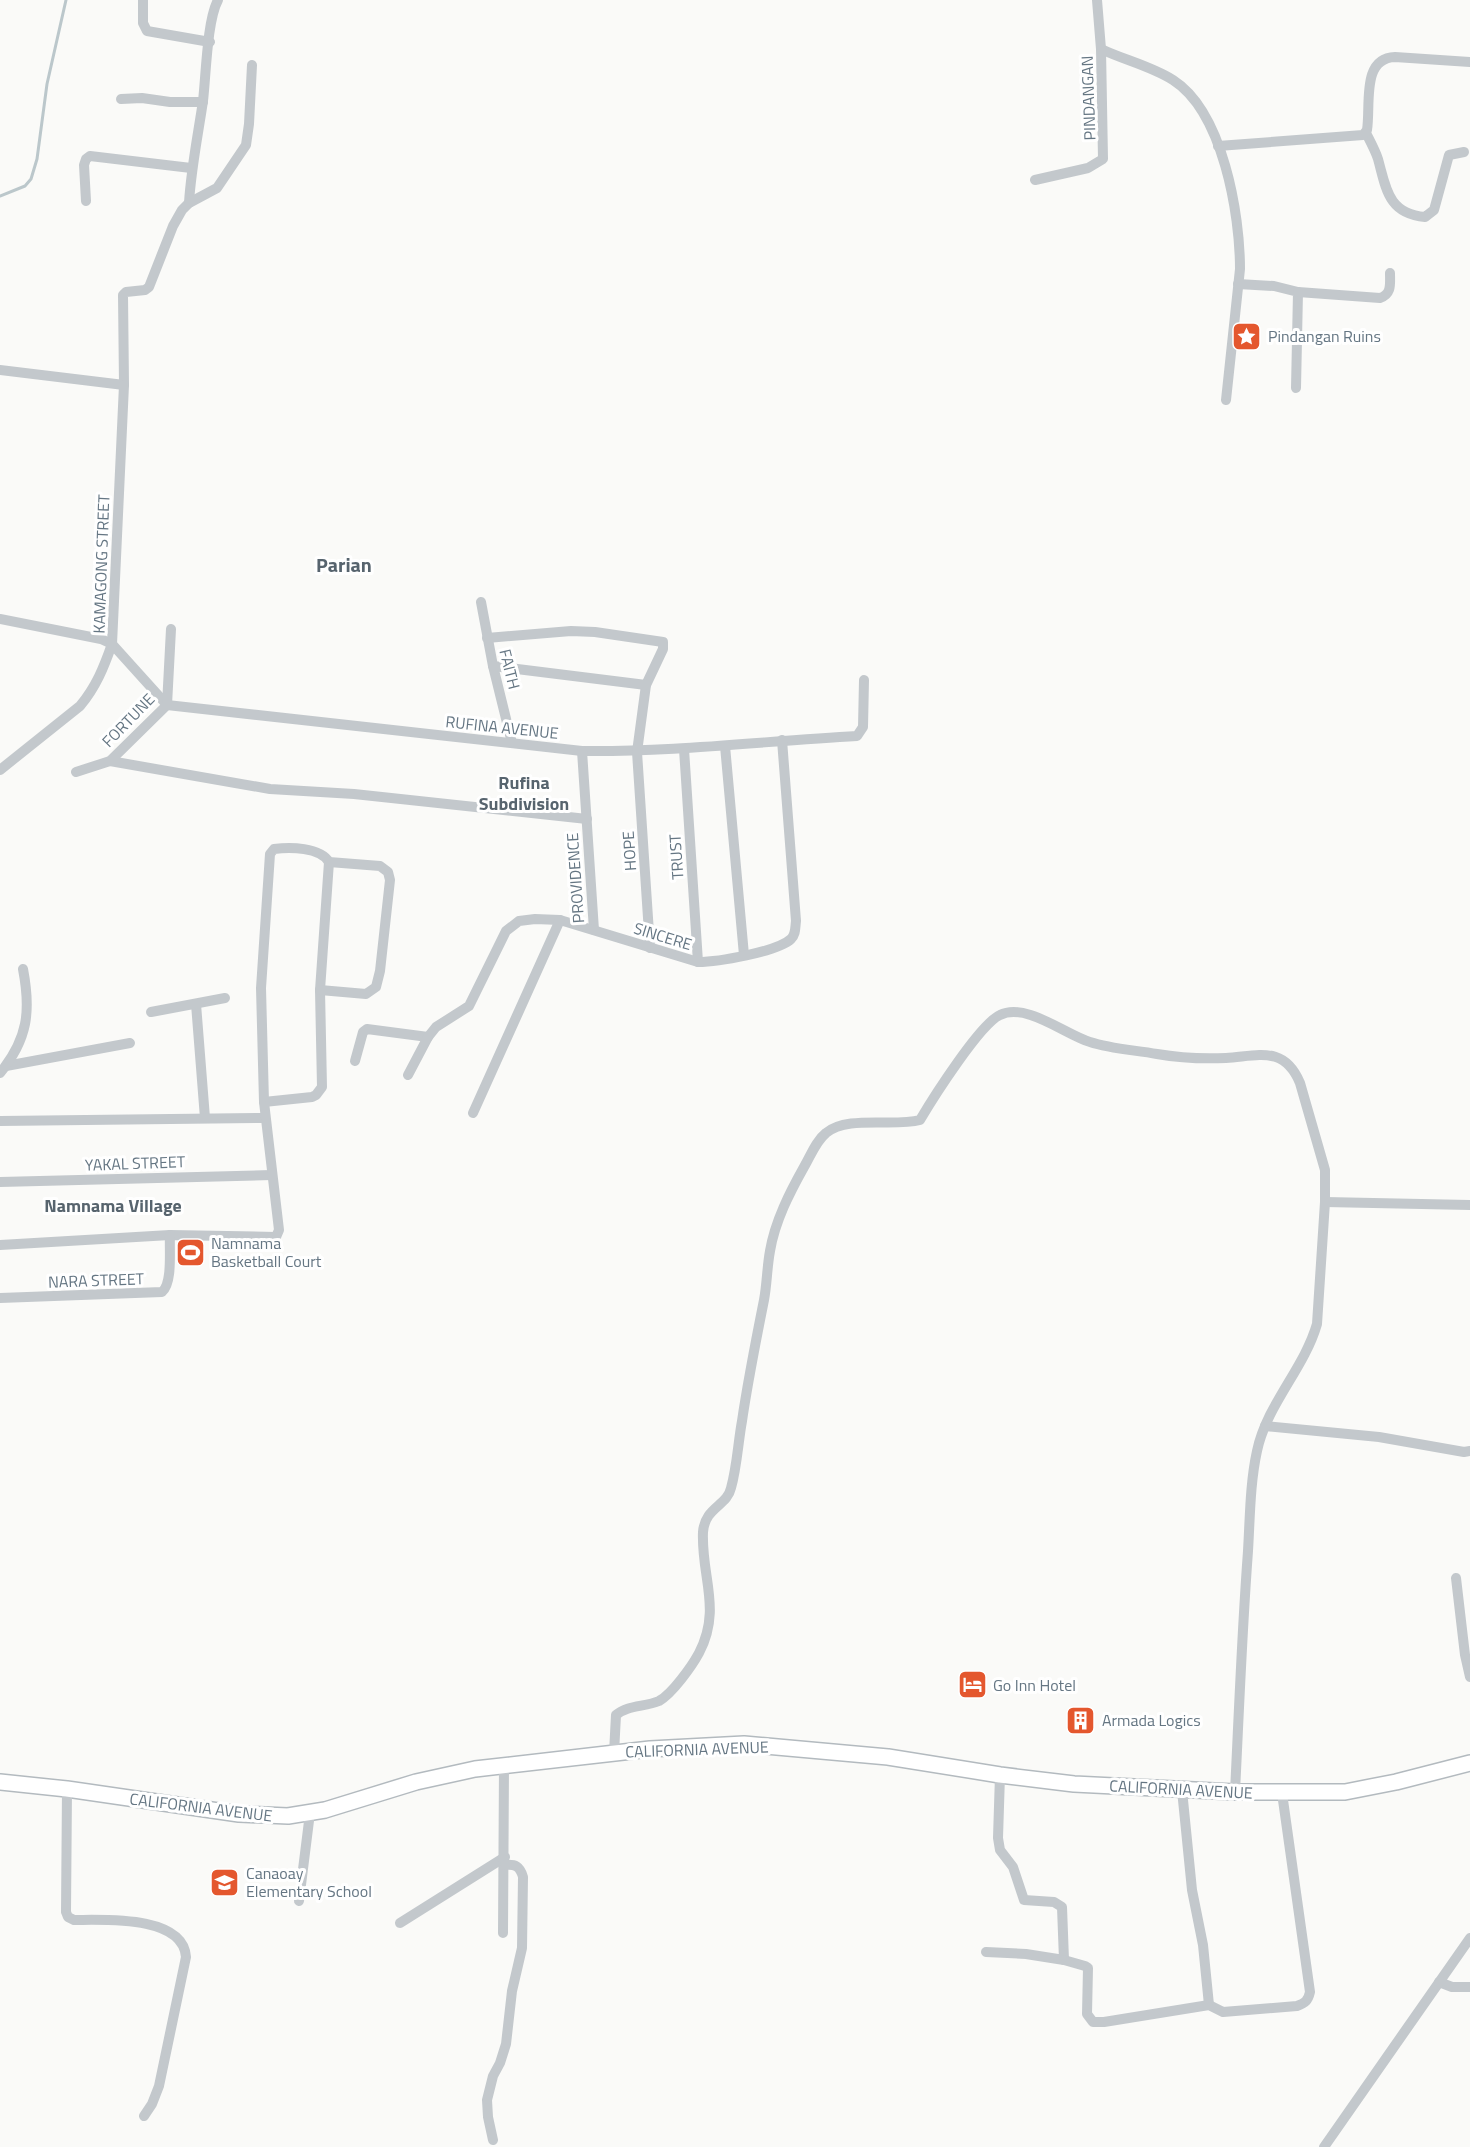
<svg xmlns="http://www.w3.org/2000/svg" width="1470" height="2147" viewBox="0 0 1470 2147" font-family="'Titillium Web',sans-serif">
  <style>
    .pitch { fill: #dadfd7 }
    .lines { fill: none; stroke-linecap: round; stroke-linejoin: round }
    .stream { stroke: #bbc7cb; stroke-width: 3 }
    .secondary-casing { stroke: #b3babf; stroke-width: 18 }
    .street { stroke: #c3c8cc; stroke-width: 10 }
    .secondary { stroke: #fff; stroke-width: 15 }
    .labels { text-anchor: middle; stroke-width: 6; stroke-linejoin: round; paint-order: stroke }
    .street-label { font-size: 16px; fill: #657683; stroke: #fff }
    .poi-label { font-size: 16px; fill: #657683; stroke: #fff; text-anchor: start }
    .neighbourhood-label { font-size: 18px; font-weight: bold; fill: #57646e; stroke: #fff }
    .quarter-label { font-size: 20px; font-weight: bold; fill: #57646e; stroke: #fff }
  </style>
  <rect width="100%" height="100%" fill="#fafaf8"/>
  <path class="pitch" d="M182,1241H197L198,1263L184,1264Z"/>
  <g class="lines">
    <path class="stream" d="M0,196L25,186L31,179L37,159L47,84L66,0"/>
    <defs>
      <path id="secondary" d="M0,1782L67,1789L239,1814L288,1816L325,1810L416,1782L475,1769L650,1749L744,1744L888,1757L1000,1775L1074,1784L1235,1792H1345L1396,1782L1470,1763"/>
    </defs>
    <use href="#secondary" class="secondary-casing"/>
    <g class="street">
      <path d="M143,0V23L147,31L210,42"/>
      <path d="M1101,49C1124,60 1151,66 1173,80C1223,112 1240,214 1240,269L1226,400"/>
      <path d="M121,99L142,98L170,102H203"/>
      <path d="M1366,133C1370,141 1375,150 1378,159C1386,188 1388,214 1425,217L1434,210L1449,155L1464,152"/>
      <path d="M1218,146L1363,135L1367,130C1371,105 1361,58 1395,57L1470,62"/>
      <path d="M1035,180L1088,168L1103,159L1101,49L1097,0"/>
      <path d="M86,201L84,165L86,159L90,156L191,168"/>
      <path d="M189,203C191,169 198,135 203,101C206,76 207,20 218,0"/>
      <path d="M1238,284L1274,286L1298,292L1296,388"/>
      <path d="M1298,292L1380,298C1392,294 1390,284 1390,273"/>
      <path d="M0,370L124,385L123,295L126,292L145,290L149,287L173,226L182,210L189,203L217,188L246,145L249,124L252,65"/>
      <path d="M481,602L493,666L512,743"/>
      <path d="M0,619L101,639L112,644L167,705L582,751C674,752 765,741 857,736L863,727L864,680"/>
      <path d="M487,638L571,631L595,632L663,642V649L646,685L637,752L650,948"/>
      <path d="M493,666L646,685"/>
      <path d="M725,746L744,955"/>
      <path d="M684,749L698,962"/>
      <path d="M582,751L594,930"/>
      <path d="M110,761L270,789L354,794L587,819"/>
      <path d="M0,770L80,706C96,687 104,667 112,644L124,385"/>
      <path d="M76,772L110,761L167,705L171,629"/>
      <path d="M196,1004L205,1118"/>
      <path d="M151,1012L225,998"/>
      <path d="M355,1061L363,1032L367,1029L428,1037"/>
      <path d="M6,1066L130,1043"/>
      <path d="M0,1073C28,1039 31,1011 23,969"/>
      <path d="M408,1075L428,1037L436,1027L469,1006L506,931L519,921L535,919L560,920L698,962C717,962 777,952 791,939C796,934 795,928 796,921L782,740"/>
      <path d="M264,1102L312,1097L316,1095L322,1087L320,990L329,862"/>
      <path d="M473,1113L560,920"/>
      <path d="M0,1121L265,1118"/>
      <path d="M0,1182L272,1175"/>
      <path d="M1325,1202L1470,1205"/>
      <path d="M0,1245L170,1235L276,1237L279,1230L264,1102L261,988L270,854L274,849C290,847 320,847 329,862L380,866L388,872L390,880L380,971L376,987L366,994L320,990"/>
      <path d="M0,1298L162,1292C173,1283 169,1249 170,1235"/>
      <path d="M1265,1426L1379,1437L1464,1452L1470,1451"/>
      <path d="M1456,1578L1465,1655L1470,1677"/>
      <path d="M614,1753L616,1715C627,1705 645,1707 659,1701C672,1694 692,1666 699,1653C722,1609 701,1577 703,1532C705,1507 727,1506 731,1488C737,1467 738,1443 742,1421C748,1380 756,1340 764,1300C767,1284 767,1267 770,1251C775,1221 790,1192 804,1167C811,1155 816,1141 826,1133C847,1115 893,1127 920,1120C933,1098 980,1024 1000,1015C1026,1002 1066,1035 1090,1042C1111,1049 1135,1050 1157,1054C1180,1058 1203,1059 1226,1058C1258,1056 1284,1045 1300,1083L1325,1170V1202L1317,1324C1304,1369 1267,1404 1257,1451C1250,1483 1250,1518 1248,1551C1242,1631 1239,1711 1235,1792"/>
      <path d="M67,1789L66,1912L68,1917L74,1920C104,1920 183,1915 186,1957L159,2086L152,2104L144,2116"/>
      <path d="M1182,1790L1192,1890L1203,1945L1209,2005"/>
      <path d="M299,1901L310,1813"/>
      <path d="M400,1923L505,1857"/>
      <path d="M503,1933L504,1765"/>
      <path d="M986,1952L1026,1954L1064,1960L1062,1907L1054,1902L1024,1900L1013,1867L1000,1850L998,1838L1000,1775"/>
      <path d="M1064,1960L1085,1966L1088,1968L1087,2014L1093,2022H1104L1209,2005L1223,2012L1297,2006C1305,2003 1308,2001 1310,1992L1282,1793"/>
      <path d="M1439,1982L1452,1987H1470"/>
      <path d="M493,2140L488,2117L487,2100L493,2076L500,2063L506,2044L512,1991L522,1948L523,1877C520,1866 515,1864 505,1865"/>
      <path d="M1324,2147L1470,1938"/>
    </g>
    <use href="#secondary" class="secondary"/>
  </g>
  <defs>
    <symbol id="sight-square" viewBox="-11 -11 22 22"><rect x="-9" y="-9" width="18" height="18" rx="4" fill="#e4572e" stroke="#fff"/><path d="M0-6L1.8-2.2L6-1.7L2.9 1.2L3.7 5.4L0 3.3L-3.7 5.4L-2.9 1.2L-6-1.7L-1.8-2.2Z" fill="#fff"/></symbol>
    <symbol id="stadium-square" viewBox="-11 -11 22 22"><rect x="-9" y="-9" width="18" height="18" rx="4" fill="#e4572e" stroke="#fff"/><path d="M0-5a6.5 5 0 1 0 0 10a6.5 5 0 1 0 0-10ZM-3.5-1.8h7v3.6h-7Z" fill="#fff"/></symbol>
    <symbol id="hotel-square" viewBox="-11 -11 22 22"><rect x="-9" y="-9" width="18" height="18" rx="4" fill="#e4572e" stroke="#fff"/><path d="M-6-4.5h1.5V1H6V5H4.5V3h-9V5H-6ZM-4 0a1.8 1.8 0 1 1 3.6 0ZM.5 0V-2.5h3Q6-2.5 6 0Z" fill="#fff"/></symbol>
    <symbol id="building-square" viewBox="-11 -11 22 22"><rect x="-9" y="-9" width="18" height="18" rx="4" fill="#e4572e" stroke="#fff"/><path d="M-4-6H4V6H1V3H-1V6H-4ZM-2.5-4.3h1.7v1.8h-1.7ZM.8-4.3h1.7v1.8H.8ZM-2.5-1h1.7V.8h-1.7ZM.8-1h1.7V.8H.8Z" fill="#fff"/></symbol>
    <symbol id="school-square" viewBox="-11 -11 22 22"><rect x="-9" y="-9" width="18" height="18" rx="4" fill="#e4572e" stroke="#fff"/><path d="M0-5L7-2L0 1L-7-2ZM-4 1L0 2.5L4 1V4Q0 6-4 4Z" fill="#fff"/></symbol>
  </defs>
  <g fill-rule="evenodd">
    <use href="#sight-square" x="1230" y="320" width="33" height="33"/>
    <use href="#stadium-square" x="174" y="1236" width="33" height="33"/>
    <use href="#hotel-square" x="956" y="1668" width="33" height="33"/>
    <use href="#building-square" x="1064" y="1704" width="33" height="33"/>
    <use href="#school-square" x="208" y="1866" width="33" height="33"/>
  </g>
  <g class="labels">
    <g class="street-label">
      <text transform="translate(1088 98) rotate(-92)" y="6">PINDANGAN</text>
      <text transform="translate(101 564) rotate(-88)" y="6">KAMAGONG STREET</text>
      <text transform="translate(510 669) rotate(76)" y="6">FAITH</text>
      <text transform="translate(128 720) rotate(-46)" y="6">FORTUNE</text>
      <text transform="translate(502 727) rotate(6)" y="6">RUFINA AVENUE</text>
      <text transform="translate(629 851) rotate(-94)" y="6">HOPE</text>
      <text transform="translate(676 857) rotate(-94)" y="6">TRUST</text>
      <text transform="translate(575 878) rotate(-94)" y="6">PROVIDENCE</text>
      <text transform="translate(663 936) rotate(17)" y="6">SINCERE</text>
      <text transform="translate(135 1163) rotate(-2)" y="6">YAKAL STREET</text>
      <text transform="translate(96 1280) rotate(-2)" y="6">NARA STREET</text>
      <text transform="translate(697 1749) rotate(-2)" y="6">CALIFORNIA AVENUE</text>
      <text transform="translate(1181 1789) rotate(3)" y="6">CALIFORNIA AVENUE</text>
      <text transform="translate(201 1807) rotate(7)" y="6">CALIFORNIA AVENUE</text>
    </g>
    <g class="poi-label">
      <text x="1268" y="342">Pindangan Ruins</text>
      <text x="211" y="1249">Namnama<tspan x="211" dy="18">Basketball Court</tspan></text>
      <text x="993" y="1691">Go Inn Hotel</text>
      <text x="1102" y="1726">Armada Logics</text>
      <text x="246" y="1879">Canaoay<tspan x="246" dy="18">Elementary School</tspan></text>
    </g>
    <g class="neighbourhood-label">
      <text x="524" y="789">Rufina<tspan x="524" dy="21">Subdivision</tspan></text>
      <text x="113" y="1212">Namnama Village</text>
    </g>
    <g class="quarter-label">
      <text x="344" y="572">Parian</text>
    </g>
  </g>
</svg>
